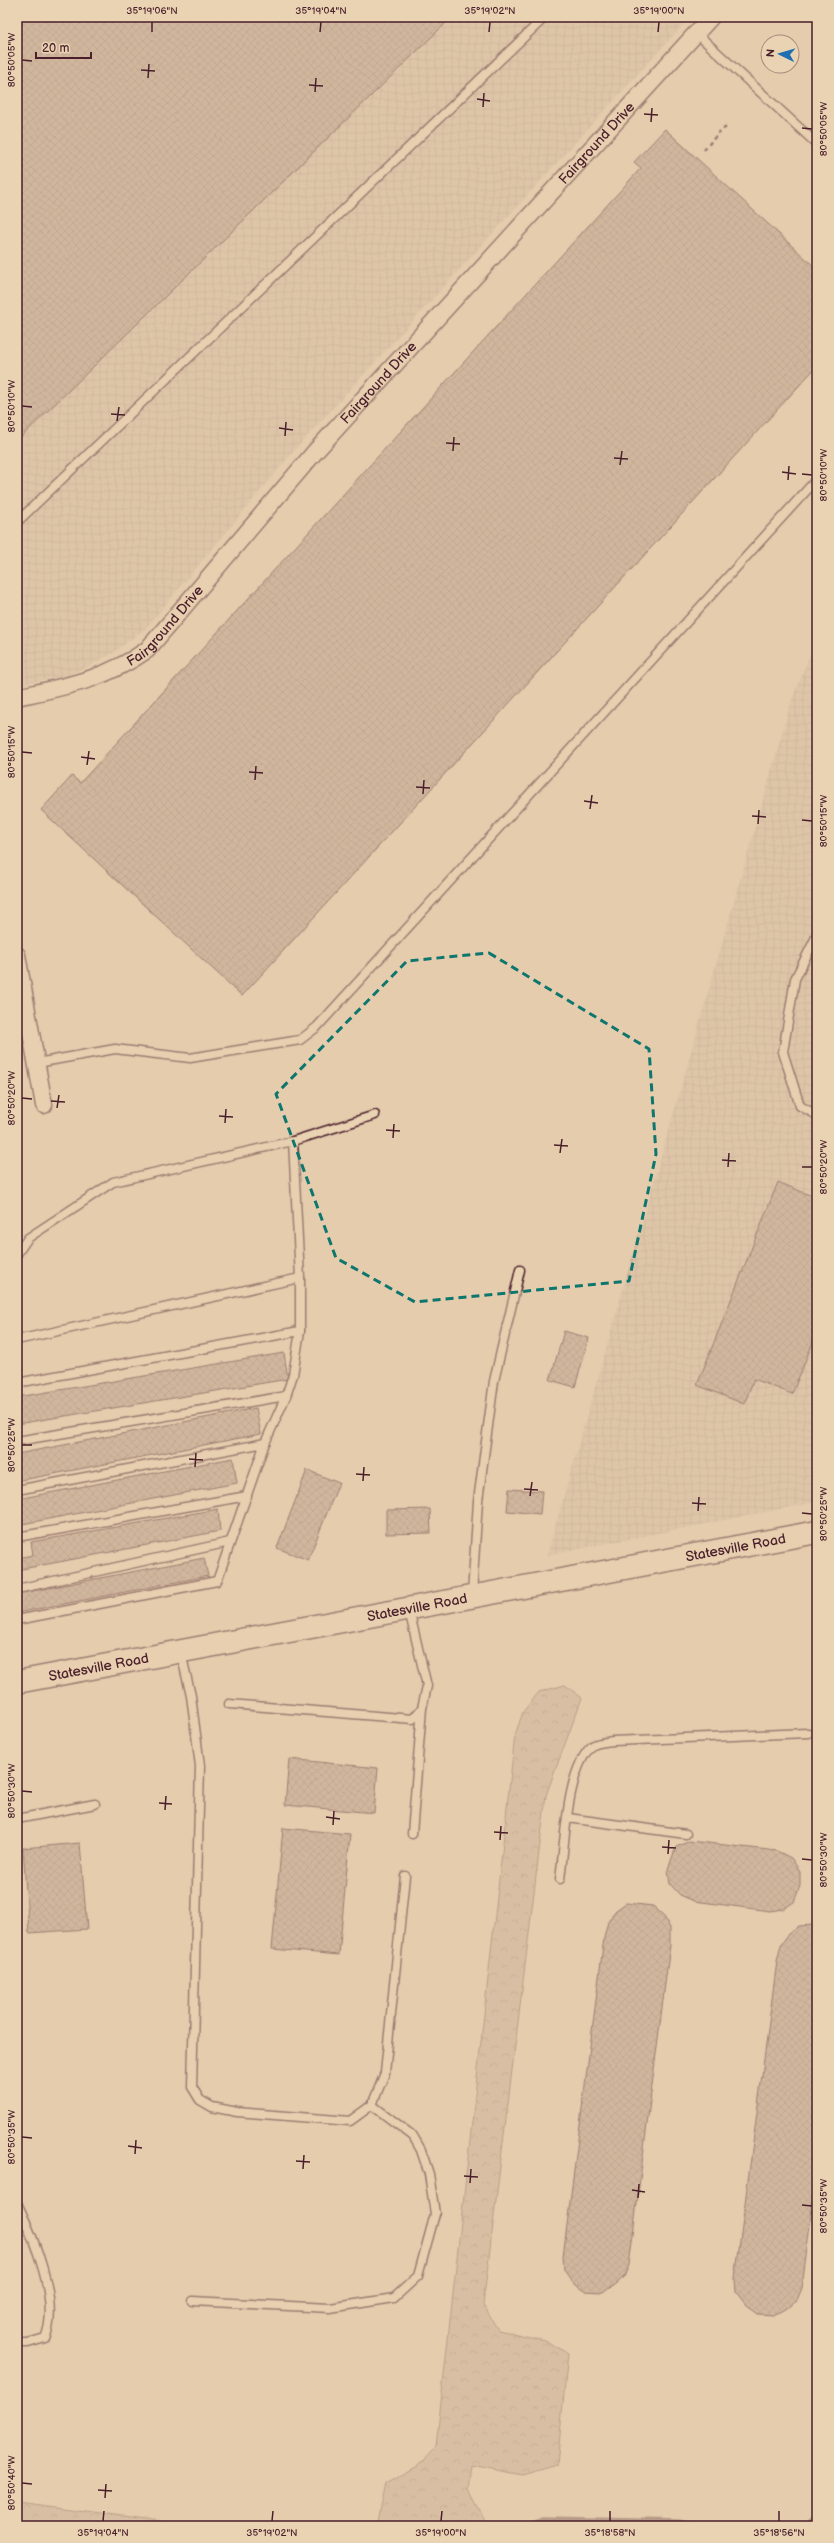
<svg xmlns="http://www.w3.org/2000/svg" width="834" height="2543" viewBox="0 0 834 2543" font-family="'Balsamiq Sans',sans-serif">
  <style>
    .industrial { fill: url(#industrial-grid) }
    .forest { fill: url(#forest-crowns); stroke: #8a6761 }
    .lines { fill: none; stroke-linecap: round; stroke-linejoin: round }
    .stream { stroke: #825d5a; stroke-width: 5.5 }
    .building { fill: url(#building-cross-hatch); stroke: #4a1f2b }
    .lane-casing { stroke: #4a1f2b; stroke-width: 11 }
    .street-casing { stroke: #4a1f2b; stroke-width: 19 }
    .primary-casing { stroke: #4a1f2b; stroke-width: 25 }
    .path { stroke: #4a1f2b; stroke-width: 2.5; stroke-dasharray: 4 3; stroke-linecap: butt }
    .lane { stroke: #ead3b2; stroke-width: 8 }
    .street { stroke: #ead3b2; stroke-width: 16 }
    .primary { stroke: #ead3b2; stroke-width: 22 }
    .marked { fill: none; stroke: #0f766e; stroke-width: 3; stroke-dasharray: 8 5; stroke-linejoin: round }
    .ticks { fill: none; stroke: #4a1f2b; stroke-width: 1.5 }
    .labels { text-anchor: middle; stroke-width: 3; stroke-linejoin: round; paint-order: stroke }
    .street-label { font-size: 14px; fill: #4a1f2b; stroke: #ead3b2 }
    .neatline { fill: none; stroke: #4a1f2b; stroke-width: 1.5 }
    .ticks-label { font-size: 10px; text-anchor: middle; fill: #4a1f2b }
  </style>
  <defs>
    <pattern id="industrial-grid" width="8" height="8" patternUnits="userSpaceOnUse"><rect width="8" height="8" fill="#d7bda2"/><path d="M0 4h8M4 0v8" fill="none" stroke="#baa28c"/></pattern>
    <pattern id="forest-crowns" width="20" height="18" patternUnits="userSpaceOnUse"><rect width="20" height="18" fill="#caaf97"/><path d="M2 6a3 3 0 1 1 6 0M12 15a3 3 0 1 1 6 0" fill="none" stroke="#a68e7b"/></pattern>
    <pattern id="building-cross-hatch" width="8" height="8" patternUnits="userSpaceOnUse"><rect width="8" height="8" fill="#b89b89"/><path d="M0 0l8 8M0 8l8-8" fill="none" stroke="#987e70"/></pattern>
  </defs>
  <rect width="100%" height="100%" fill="#e4ccad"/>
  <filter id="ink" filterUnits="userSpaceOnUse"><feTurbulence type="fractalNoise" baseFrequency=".025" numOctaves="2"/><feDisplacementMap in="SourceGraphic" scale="8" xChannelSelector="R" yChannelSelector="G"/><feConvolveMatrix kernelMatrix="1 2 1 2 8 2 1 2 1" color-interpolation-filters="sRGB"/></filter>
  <g filter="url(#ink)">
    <g class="industrial">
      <path d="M17,17H690L292,453L146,628L113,653L90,666L65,676L17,685Z"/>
      <path d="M817,638V1502L547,1555L792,699Z"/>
    </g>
    <g class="forest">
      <path d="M565,1685L582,1698L546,1795L483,2305L498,2330L544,2340L568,2353L557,2465L522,2475L471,2465L468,2488L485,2520L483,2526H376L385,2484L418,2466L436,2447L515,1735L523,1712L539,1692Z"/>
      <path d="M17,2502L161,2521L166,2526H17Z"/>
    </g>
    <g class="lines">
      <g class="stream">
        <path d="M521,2526L543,2519L678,2522L702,2526"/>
        <path d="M804,2526L817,2515"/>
      </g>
    </g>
    <g class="building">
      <path d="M17,17H452L17,441Z"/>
      <path d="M665,129L817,269V366L242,996L41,810L72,776L80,783L641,168L634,162Z"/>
      <path d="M778,1182L817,1198V1332L792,1394L754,1379L744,1404L697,1385Z"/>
      <path d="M564,1331L589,1338L575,1387L550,1380Z"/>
      <path d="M284,1353L288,1379L17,1424V1397Z"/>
      <path d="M256,1408L261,1434L17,1481V1454Z"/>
      <path d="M233,1458L237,1483L17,1525V1499Z"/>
      <path d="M307,1470L339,1483L308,1560L277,1548Z"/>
      <path d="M509,1489L542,1491L540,1514L507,1511Z"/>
      <path d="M218,1509L220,1531L17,1570V1558L33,1555L31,1542Z"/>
      <path d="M430,1509L431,1533L386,1534V1510Z"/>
      <path d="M204,1558L208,1576L17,1613V1594Z"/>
      <path d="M289,1759L378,1768L374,1813L285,1805Z"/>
      <path d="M283,1828L350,1834L339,1955L272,1949Z"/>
      <path d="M690,1841L777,1851L791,1858L800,1871V1886L794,1902L783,1909L770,1911L694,1901L680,1895L670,1884L668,1869L676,1847Z"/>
      <path d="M80,1843L87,1929L29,1933L23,1848Z"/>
      <path d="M626,1903L653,1906L663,1915L670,1928V1945L629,2265L624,2277L614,2286L600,2292L585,2291L573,2283L564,2270L563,2256L604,1938L608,1922L615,1911Z"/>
      <path d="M813,1925L817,1926V2168L802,2288L797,2300L787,2309L773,2315L758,2314L746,2305L736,2292L735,2279L777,1961L781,1945L788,1934L799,1926Z"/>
    </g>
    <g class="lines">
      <defs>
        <g id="lane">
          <path d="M696,33L817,144"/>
          <path d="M17,522L545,17"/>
          <path d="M817,935L795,979L783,1052L800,1106L817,1115"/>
          <path d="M37,1063L115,1049L190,1058L300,1040L317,1027L817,479"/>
          <path d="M17,1254L28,1238L113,1182L293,1141L375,1115"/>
          <path d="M300,1278V1331"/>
          <path d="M17,1340L300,1278L293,1141"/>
          <path d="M17,1383L300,1331L293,1375L286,1396L265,1443L217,1581L17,1620"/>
          <path d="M17,1441L286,1396"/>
          <path d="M17,1490L265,1443"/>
          <path d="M17,1537L247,1496"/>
          <path d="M17,1589L230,1542"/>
          <path d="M472,1595L478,1501L494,1381L520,1270"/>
          <path d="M409,1610L427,1686L422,1708L412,1834"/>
          <path d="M181,1653L191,1696L200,1766L192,2087L200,2100L212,2107L237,2112L350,2121L372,2105L385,2073L405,1876"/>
          <path d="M229,1704L413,1719L422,1708"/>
          <path d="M568,1818L686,1834"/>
          <path d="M17,1819L95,1804"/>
          <path d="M560,1879C565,1845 566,1769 592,1746C597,1742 607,1742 613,1741L808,1733"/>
          <path d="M17,2203C33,2236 61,2302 45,2338L28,2343H17"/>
          <path d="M192,2301L330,2308L394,2298L418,2276L435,2214L429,2174L421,2150L413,2136L372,2105"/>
        </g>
        <g id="street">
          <path id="s1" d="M17,697C67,686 104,680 147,650L314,453L711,17"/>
          <path d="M17,955L44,1105"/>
        </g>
        <g id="primary">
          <path id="s2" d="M17,1682L817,1532"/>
        </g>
      </defs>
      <use href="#lane" class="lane-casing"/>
      <use href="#street" class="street-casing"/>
      <use href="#primary" class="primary-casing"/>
      <path class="path" d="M704,150L721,130L727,127"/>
      <use href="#lane" class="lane"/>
      <use href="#street" class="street"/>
      <use href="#primary" class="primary"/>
    </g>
  </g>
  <path d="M0 0H834V2543H0ZM489,953L649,1049L656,1154L629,1281L415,1302L336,1258L276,1094L407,961Z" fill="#e4ccad" fill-opacity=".55" fill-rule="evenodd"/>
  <path class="marked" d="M489,953L649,1049L656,1154L629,1281L415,1302L336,1258L276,1094L407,961Z"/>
  <path class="ticks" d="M152,32V22M320,32L321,22M489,32L490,22M658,32L659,22M22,60L32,61M141,70L155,71M148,78L149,64M309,85L323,86M315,92L316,78M477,99L490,101M483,107L484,93M644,114L658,115M651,122L652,108M802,128L812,129M22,406L32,407M111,414L125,415M117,421L119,407M279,428L293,430M285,436L286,422M446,443L460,444M453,451L454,437M614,458L628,459M620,465L622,451M782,472L796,474M802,474L812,475M788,480L789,466M22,752L32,753M81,757L95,759M87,765L89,751M249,772L263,773M255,780L256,766M416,787L430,788M423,794L424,780M584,801L598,803M590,809L592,795M752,816L766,817M802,820L812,821M758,824L759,810M22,1098L32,1099M51,1101L65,1102M57,1108L59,1095M219,1116L233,1117M225,1123L226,1109M386,1130L400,1131M393,1138L394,1124M554,1145L568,1146M560,1153L562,1139M722,1160L736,1161M728,1167L729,1153M802,1167H812M22,1445H32M189,1459L203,1460M195,1467L196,1453M356,1474L370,1475M363,1481L364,1467M524,1489L538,1490M530,1496L532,1482M692,1503L706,1504M698,1511L699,1497M802,1513L812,1514M22,1791L32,1792M159,1803L172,1804M165,1810L166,1796M326,1817L340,1819M333,1825L334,1811M494,1832L508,1833M500,1840L501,1826M662,1847L676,1848M668,1854L669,1840M802,1859L812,1860M22,2137L32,2138M128,2146L142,2148M135,2154L136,2140M296,2161L310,2162M303,2169L304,2155M464,2176L478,2177M470,2183L471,2169M632,2190L645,2192M638,2198L639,2184M802,2205L812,2206M22,2483L32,2484M98,2490L112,2491M105,2498L106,2484M103,2521L104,2511M272,2521L273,2511M441,2521L442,2511M610,2521V2511M779,2521V2511"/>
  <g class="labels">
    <g class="street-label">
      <text dy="5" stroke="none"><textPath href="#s1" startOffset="817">Fairground Drive</textPath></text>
      <text dy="5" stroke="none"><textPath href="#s1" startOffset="493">Fairground Drive</textPath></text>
      <text dy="5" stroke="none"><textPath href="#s1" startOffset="169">Fairground Drive</textPath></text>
      <text dy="5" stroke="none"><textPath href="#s2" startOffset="731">Statesville Road</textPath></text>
      <text dy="5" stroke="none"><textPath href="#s2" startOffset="407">Statesville Road</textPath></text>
      <text dy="5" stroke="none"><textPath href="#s2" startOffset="83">Statesville Road</textPath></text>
    </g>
  </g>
  <rect width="834" height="2543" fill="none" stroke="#ead3b2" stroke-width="44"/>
  <g transform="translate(780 54) rotate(275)"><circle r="19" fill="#ead3b2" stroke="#aa8b7c"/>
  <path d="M0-3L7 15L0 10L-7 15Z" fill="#1f6fb2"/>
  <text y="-6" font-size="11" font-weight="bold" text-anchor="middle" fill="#4a1f2b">N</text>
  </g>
  <path d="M36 52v6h55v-6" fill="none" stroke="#4a1f2b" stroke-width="2"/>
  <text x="42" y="52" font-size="12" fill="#4a1f2b" stroke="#ead3b2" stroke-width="3" paint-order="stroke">20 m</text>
  <rect x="22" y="22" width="790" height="2499" class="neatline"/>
  <g class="ticks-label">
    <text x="152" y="14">35°19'06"N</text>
    <text x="321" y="14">35°19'04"N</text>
    <text x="490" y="14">35°19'02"N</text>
    <text x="659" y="14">35°19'00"N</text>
    <text transform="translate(11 60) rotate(-90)" y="4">80°50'05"W</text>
    <text transform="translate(823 129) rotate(-90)" y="4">80°50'05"W</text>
    <text transform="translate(11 406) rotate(-90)" y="4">80°50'10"W</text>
    <text transform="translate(823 475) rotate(-90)" y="4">80°50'10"W</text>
    <text transform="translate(11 752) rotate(-90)" y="4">80°50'15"W</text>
    <text transform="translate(823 821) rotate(-90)" y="4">80°50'15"W</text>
    <text transform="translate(11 1098) rotate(-90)" y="4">80°50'20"W</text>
    <text transform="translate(823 1167) rotate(-90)" y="4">80°50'20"W</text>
    <text transform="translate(11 1445) rotate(-90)" y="4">80°50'25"W</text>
    <text transform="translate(823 1514) rotate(-90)" y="4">80°50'25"W</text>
    <text transform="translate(11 1791) rotate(-90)" y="4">80°50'30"W</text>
    <text transform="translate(823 1860) rotate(-90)" y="4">80°50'30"W</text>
    <text transform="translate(11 2137) rotate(-90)" y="4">80°50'35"W</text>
    <text transform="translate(823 2206) rotate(-90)" y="4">80°50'35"W</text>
    <text transform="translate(11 2483) rotate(-90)" y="4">80°50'40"W</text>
    <text x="103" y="2536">35°19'04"N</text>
    <text x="272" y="2536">35°19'02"N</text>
    <text x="441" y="2536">35°19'00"N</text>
    <text x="610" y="2536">35°18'58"N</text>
    <text x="779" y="2536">35°18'56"N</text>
  </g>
</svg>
